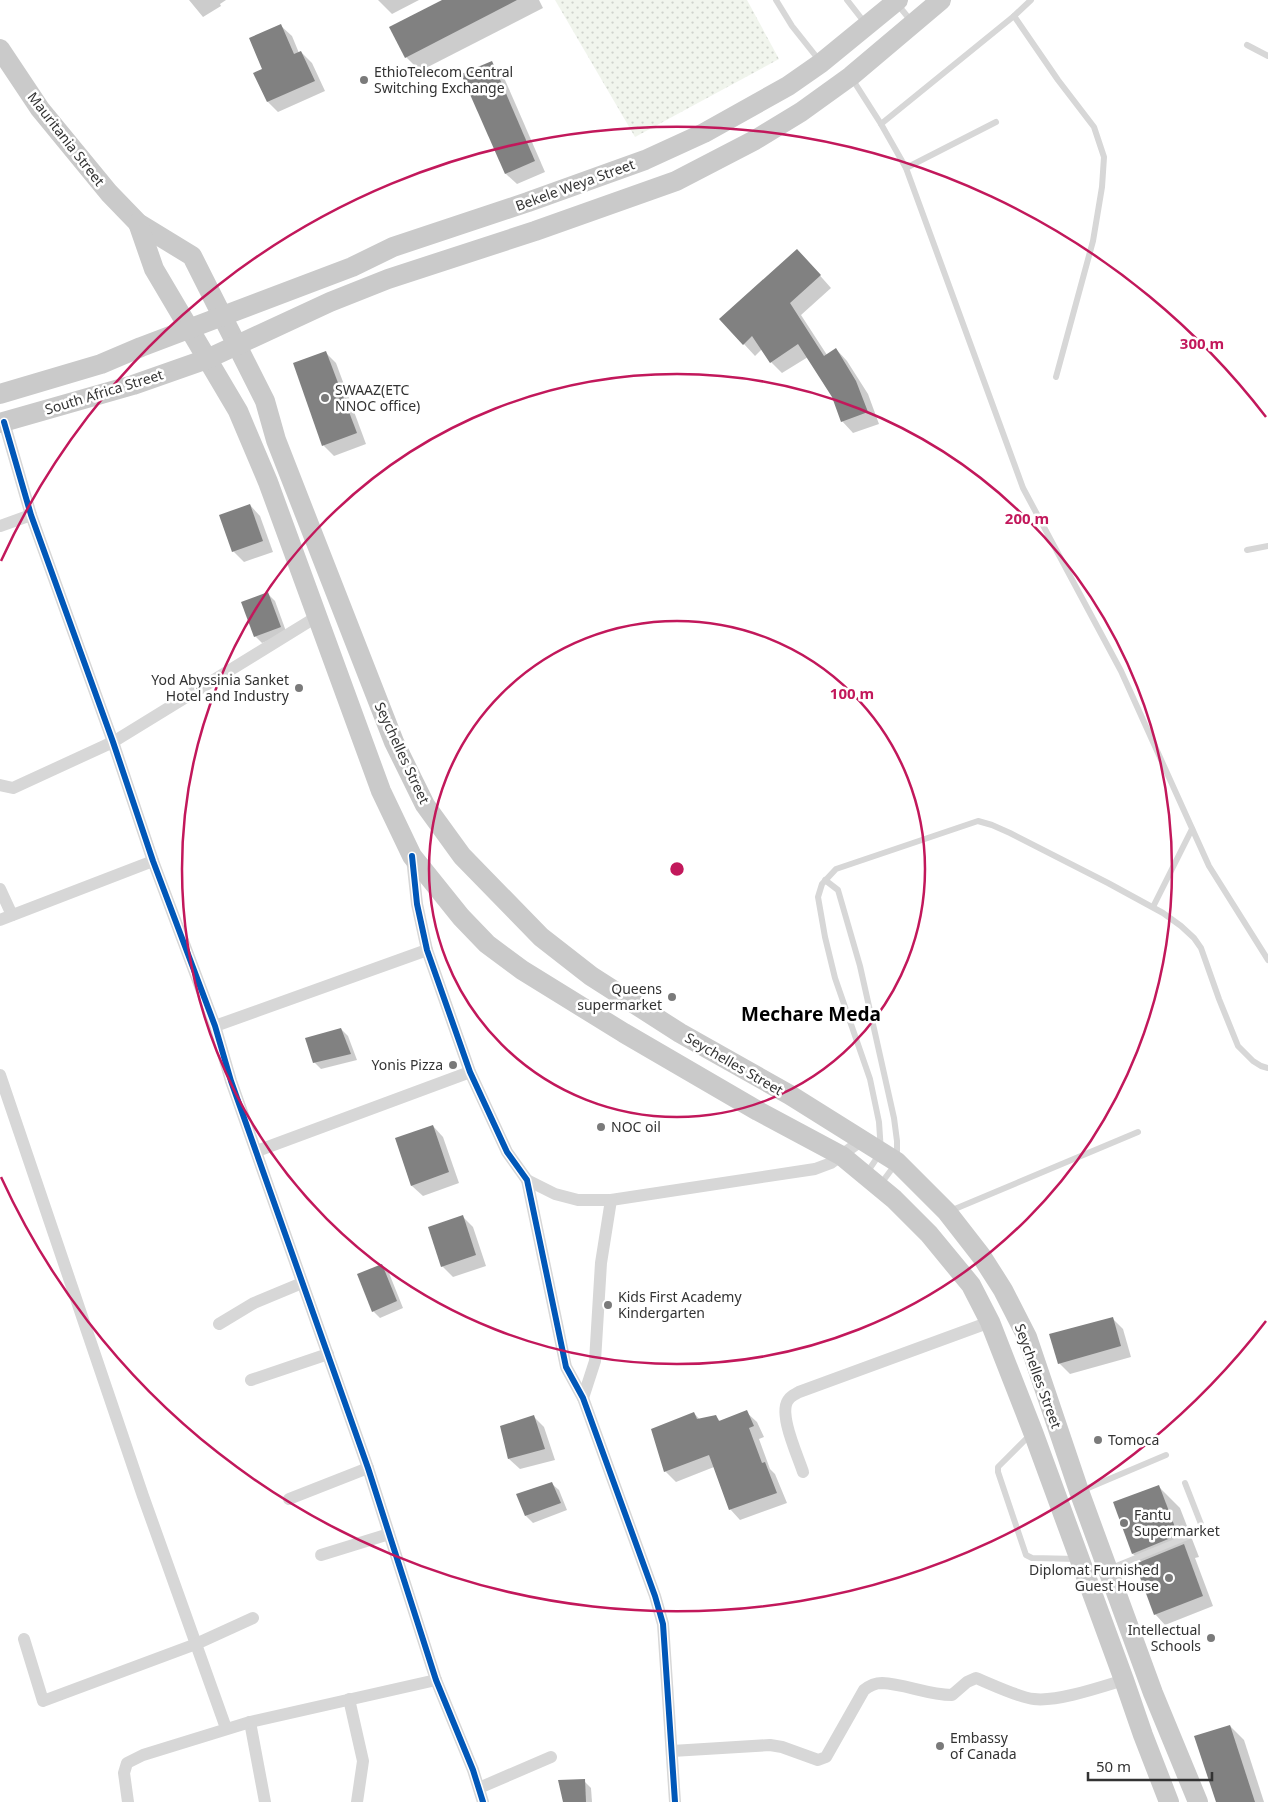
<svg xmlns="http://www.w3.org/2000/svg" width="1268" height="1802" viewBox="0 0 1268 1802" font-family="'Noto Sans',sans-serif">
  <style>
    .grass { fill: url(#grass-dots) }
    .shadow { fill: #0003 }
    .building { fill: #818181 }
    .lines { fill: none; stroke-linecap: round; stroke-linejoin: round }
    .service { stroke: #d7d7d7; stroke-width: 6 }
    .minor { stroke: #d7d7d7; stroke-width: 12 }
    .primary { stroke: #cacaca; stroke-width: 20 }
    .cycleway-casing { stroke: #fff; stroke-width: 9 }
    .cycleway { stroke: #0057b8; stroke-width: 6 }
    .ring { fill: none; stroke: #c2185b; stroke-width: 2.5 }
    .poi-dot { fill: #7a7a7a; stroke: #fff; stroke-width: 2 }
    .labels { text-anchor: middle; stroke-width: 5; stroke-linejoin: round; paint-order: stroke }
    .poi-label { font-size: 14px; fill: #333; stroke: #fff; text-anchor: start }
    .street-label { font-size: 14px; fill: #333; stroke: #fff }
    .district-label { font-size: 19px; font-weight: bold; fill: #000; stroke: #fff }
    .centre { fill: #c2185b; stroke: #fff; stroke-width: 2.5 }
    .ring-label { font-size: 15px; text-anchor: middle; font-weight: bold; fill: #c2185b; stroke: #fff; stroke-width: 5; stroke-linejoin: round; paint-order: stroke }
  </style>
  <defs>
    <pattern id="grass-dots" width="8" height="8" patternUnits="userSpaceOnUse" patternTransform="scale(1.25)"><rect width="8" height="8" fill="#f1f5ed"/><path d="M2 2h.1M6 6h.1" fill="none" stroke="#cfd2cc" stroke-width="1.8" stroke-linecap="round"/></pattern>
  </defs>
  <rect width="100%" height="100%" fill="#fff"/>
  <path class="grass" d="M555,0H747L779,59L635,137Z"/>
  <g class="shadow">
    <path d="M189,0H226L220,4L221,6L203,17Z"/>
    <path d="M378,0H419L392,14Z"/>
    <path d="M444,0H539L543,8L420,71L406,57Z"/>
    <path d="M281,26L292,36L299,53L301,52L312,63L325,91L278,112L268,102L264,69Z"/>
    <path d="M491,62L502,73L545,172L517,184L506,174L463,74Z"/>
    <path d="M808,262L831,288L801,315L827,355L836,349L847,361L868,394L879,424L853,433L842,421L833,396L808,357L782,373L771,362L762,349L755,356L721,319Z"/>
    <path d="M325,352L336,363L366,444L334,456L324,446L295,364Z"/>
    <path d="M250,505L260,516L273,552L244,562L233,551Z"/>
    <path d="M268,594L275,601L287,634L262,643L255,636Z"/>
    <path d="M341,1029L348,1036L357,1060L321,1069L314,1062Z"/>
    <path d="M433,1126L443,1137L459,1183L423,1196L412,1186L396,1139Z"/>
    <path d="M463,1217L473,1227L486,1266L453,1277L442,1266Z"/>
    <path d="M382,1266L389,1273L403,1308L380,1318L373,1311Z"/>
    <path d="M1112,1318L1123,1329L1131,1357L1070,1374L1059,1363Z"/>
    <path d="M746,1412L757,1422L764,1437L759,1439L770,1469L775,1474L787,1503L740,1520L730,1509L714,1467L676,1482L665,1471L694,1413L700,1420L715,1416L721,1422Z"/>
    <path d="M534,1417L544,1427L555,1460L520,1469L509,1459Z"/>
    <path d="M552,1484L559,1490L567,1510L533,1523L526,1516Z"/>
    <path d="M1159,1487L1180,1508L1199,1557L1195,1558L1213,1606L1165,1625L1155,1614L1142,1562L1133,1554Z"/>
    <path d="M1230,1726L1244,1740L1264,1802H1218Z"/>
    <path d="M584,1781L591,1788L592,1802H564Z"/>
  </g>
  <g class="building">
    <path d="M442,0H517L405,58L389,27Z"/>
    <path d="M281,24L294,54L301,51L315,81L267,102L253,73L262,69L249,38Z"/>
    <path d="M492,61L535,161L505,174L461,74Z"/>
    <path d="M797,249L821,275L790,303L824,356L836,348L856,381L868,412L841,422L832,397L798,344L770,363L752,336L743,345L719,319Z"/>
    <path d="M326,351L357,433L322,446L293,363Z"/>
    <path d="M250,504L263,541L232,552L219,515Z"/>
    <path d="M268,592L281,627L254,637L241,602Z"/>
    <path d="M341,1028L351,1054L313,1063L305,1038Z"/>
    <path d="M433,1125L449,1172L411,1186L395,1138Z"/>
    <path d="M463,1215L476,1255L441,1267L428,1227Z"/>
    <path d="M382,1264L397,1301L372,1312L357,1274Z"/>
    <path d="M1113,1317L1121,1346L1058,1364L1049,1334Z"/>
    <path d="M747,1410L754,1426L749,1428L762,1463L765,1462L777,1493L729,1510L709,1455L664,1472L651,1429L694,1412L697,1419L716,1415L719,1421Z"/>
    <path d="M534,1415L545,1449L508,1459L500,1426Z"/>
    <path d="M552,1482L561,1503L525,1516L516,1494Z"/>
    <path d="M1159,1485L1178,1535L1132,1554L1113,1502Z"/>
    <path d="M1184,1544L1203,1596L1154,1615L1135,1564Z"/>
    <path d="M1230,1725L1255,1802H1216L1194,1736Z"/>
    <path d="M585,1779L586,1802H563L558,1780Z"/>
  </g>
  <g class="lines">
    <g class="service">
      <path d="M776,0L792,26L819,60"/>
      <path d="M847,0L865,23"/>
      <path d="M898,5L912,22"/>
      <path d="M1014,16L1058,80L1094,127L1104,157L1102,187L1093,241L1056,377"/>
      <path d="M1247,45L1268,56"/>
      <path d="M851,77L881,124L1014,16L1031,0"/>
      <path d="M881,124L906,168L1023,488L1121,671L1209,866L1268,960"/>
      <path d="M906,168L996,122"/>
      <path d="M1247,550L1268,546"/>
      <path d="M825,880L838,890L860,966L894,1118L897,1141V1162L880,1185"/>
      <path d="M1153,907L1192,829"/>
      <path d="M866,1174L881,1152L879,1122L870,1079L835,978L825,937L818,897L822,884L836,869L978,821L992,825L1010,833L1108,883L1163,913L1181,926L1194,938L1201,948L1219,999L1238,1046L1253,1061L1261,1066L1268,1068"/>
      <path d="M950,1211L1138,1132"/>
      <path d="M1030,1435L998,1467V1472L1026,1555L1032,1558L1077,1559"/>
      <path d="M1081,1491L1166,1455"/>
      <path d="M1109,1569L1197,1533L1201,1530V1524L1185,1483"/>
    </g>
    <g class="minor">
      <path d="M4,422L31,515L113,742L153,861L215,1026L231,1081L368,1468L436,1680L473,1770L483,1802"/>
      <path d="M0,526L31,515"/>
      <path d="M0,785L13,788L113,742L318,616"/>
      <path d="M412,858L417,904L427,950L470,1072L507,1152L527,1180L566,1367L583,1398L655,1596L663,1624L675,1802"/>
      <path d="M0,889L12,915"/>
      <path d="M0,920L153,861"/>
      <path d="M215,1026L427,950"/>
      <path d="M0,1075L143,1496L226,1728"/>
      <path d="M257,1151L470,1072"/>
      <path d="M527,1180L555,1194L578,1200H611L815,1169L831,1163L862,1140"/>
      <path d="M219,1324L254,1303L302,1283"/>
      <path d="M251,1380L328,1354"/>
      <path d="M583,1398L595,1361L601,1263L611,1200"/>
      <path d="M803,1472C798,1456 777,1412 789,1399C791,1396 796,1394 799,1392L990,1322"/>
      <path d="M289,1499L368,1468"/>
      <path d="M321,1555L389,1534"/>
      <path d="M24,1639L43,1701L196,1644L253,1618"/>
      <path d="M349,1699L363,1761L357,1802"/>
      <path d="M250,1722L265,1802"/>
      <path d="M672,1751L770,1745L782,1747L818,1760L826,1757L864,1690C869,1686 875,1683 882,1683C905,1684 928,1695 952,1695L967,1682L976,1678C991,1684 1020,1698 1034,1699C1057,1702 1101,1687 1124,1680"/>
      <path d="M479,1788L551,1757"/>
      <path d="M128,1802L124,1773L127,1763L143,1755L250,1722L436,1680"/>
    </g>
    <g class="primary">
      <path d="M0,49L40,109L109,193L138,223L192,256L265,401L276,440L394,742L425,805L462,856L541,937L591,976L680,1033L790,1095L897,1162L947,1212L982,1257L1003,1290L1027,1337L1079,1491L1153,1693L1198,1802"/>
      <path d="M138,223L154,269L238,411L268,482L381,791L412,856L461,917L487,944L522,970L624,1033L758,1111L842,1156L894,1199L929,1234L971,1285L990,1322L1033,1432L1124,1680L1143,1735L1169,1802"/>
      <path d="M0,394L101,364L141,347L352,267L393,247L528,202L645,160L704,133L788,86L821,63L898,0"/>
      <path d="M0,423L133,385L207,359L330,302L388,279L535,231L676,181L755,140L801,112L851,76L941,0"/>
    </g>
    <defs>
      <g id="cycleway">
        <path d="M4,422L31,515L113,742L153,861L215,1026L231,1081L368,1468L436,1680L473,1770L483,1802"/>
        <path d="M412,856L417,904L427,950L470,1072L507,1152L527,1180L566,1367L583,1398L655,1596L663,1624L675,1802"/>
      </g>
    </defs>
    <use href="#cycleway" class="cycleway-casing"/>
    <use href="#cycleway" class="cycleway"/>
  </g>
  <g class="ring">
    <circle cx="677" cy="869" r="248"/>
    <circle cx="677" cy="869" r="495"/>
    <path d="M1266 1321A743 743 0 0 1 1 1177M1 561A743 743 0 0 1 1266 417"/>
  </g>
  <g class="poi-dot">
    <circle cx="364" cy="80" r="5"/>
    <circle cx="325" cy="398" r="5"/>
    <circle cx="299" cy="688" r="5"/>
    <circle cx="672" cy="997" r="5"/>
    <circle cx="453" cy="1065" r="5"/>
    <circle cx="601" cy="1127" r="5"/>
    <circle cx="608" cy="1305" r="5"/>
    <circle cx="1098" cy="1440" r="5"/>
    <circle cx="1124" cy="1523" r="5"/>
    <circle cx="1169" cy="1578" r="5"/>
    <circle cx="1211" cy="1638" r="5"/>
    <circle cx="940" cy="1746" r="5"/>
  </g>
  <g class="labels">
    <g class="poi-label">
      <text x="374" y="77">EthioTelecom Central<tspan x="374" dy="16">Switching Exchange</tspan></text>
      <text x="335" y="395">SWAAZ(ETC<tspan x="335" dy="16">NNOC office)</tspan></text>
      <text x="289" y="685" text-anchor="end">Yod Abyssinia Sanket<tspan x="289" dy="16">Hotel and Industry</tspan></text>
      <text x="662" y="994" text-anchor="end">Queens<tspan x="662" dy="16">supermarket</tspan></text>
      <text x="443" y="1070" text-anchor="end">Yonis Pizza</text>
      <text x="611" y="1132">NOC oil</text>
      <text x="618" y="1302">Kids First Academy<tspan x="618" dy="16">Kindergarten</tspan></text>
      <text x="1108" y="1445">Tomoca</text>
      <text x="1134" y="1520">Fantu<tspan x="1134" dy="16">Supermarket</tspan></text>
      <text x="1159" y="1575" text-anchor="end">Diplomat Furnished<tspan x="1159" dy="16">Guest House</tspan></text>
      <text x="1201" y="1635" text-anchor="end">Intellectual<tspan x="1201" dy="16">Schools</tspan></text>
      <text x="950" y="1743">Embassy<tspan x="950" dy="16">of Canada</tspan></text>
    </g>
    <g class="street-label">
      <text transform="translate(66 139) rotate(52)" y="5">Mauritania Street</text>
      <text transform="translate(575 185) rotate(-20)" y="5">Bekele Weya Street</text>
      <text transform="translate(104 392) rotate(-17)" y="5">South Africa Street</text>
      <text transform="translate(402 753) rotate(65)" y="5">Seychelles Street</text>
      <text transform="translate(734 1064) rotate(30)" y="5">Seychelles Street</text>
      <text transform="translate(1038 1376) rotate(70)" y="5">Seychelles Street</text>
    </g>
    <g class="district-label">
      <text x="811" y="1021">Mechare Meda</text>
    </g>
  </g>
  <circle cx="677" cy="869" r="8" class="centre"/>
  <g class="ring-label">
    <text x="1202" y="349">300 m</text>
    <text x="1027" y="524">200 m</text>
    <text x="852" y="699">100 m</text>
  </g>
  <path d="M1088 1772v8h124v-8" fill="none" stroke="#333333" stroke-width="2.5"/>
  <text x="1096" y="1772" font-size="15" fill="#333333" stroke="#ffffff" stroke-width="4" paint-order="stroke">50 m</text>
</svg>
